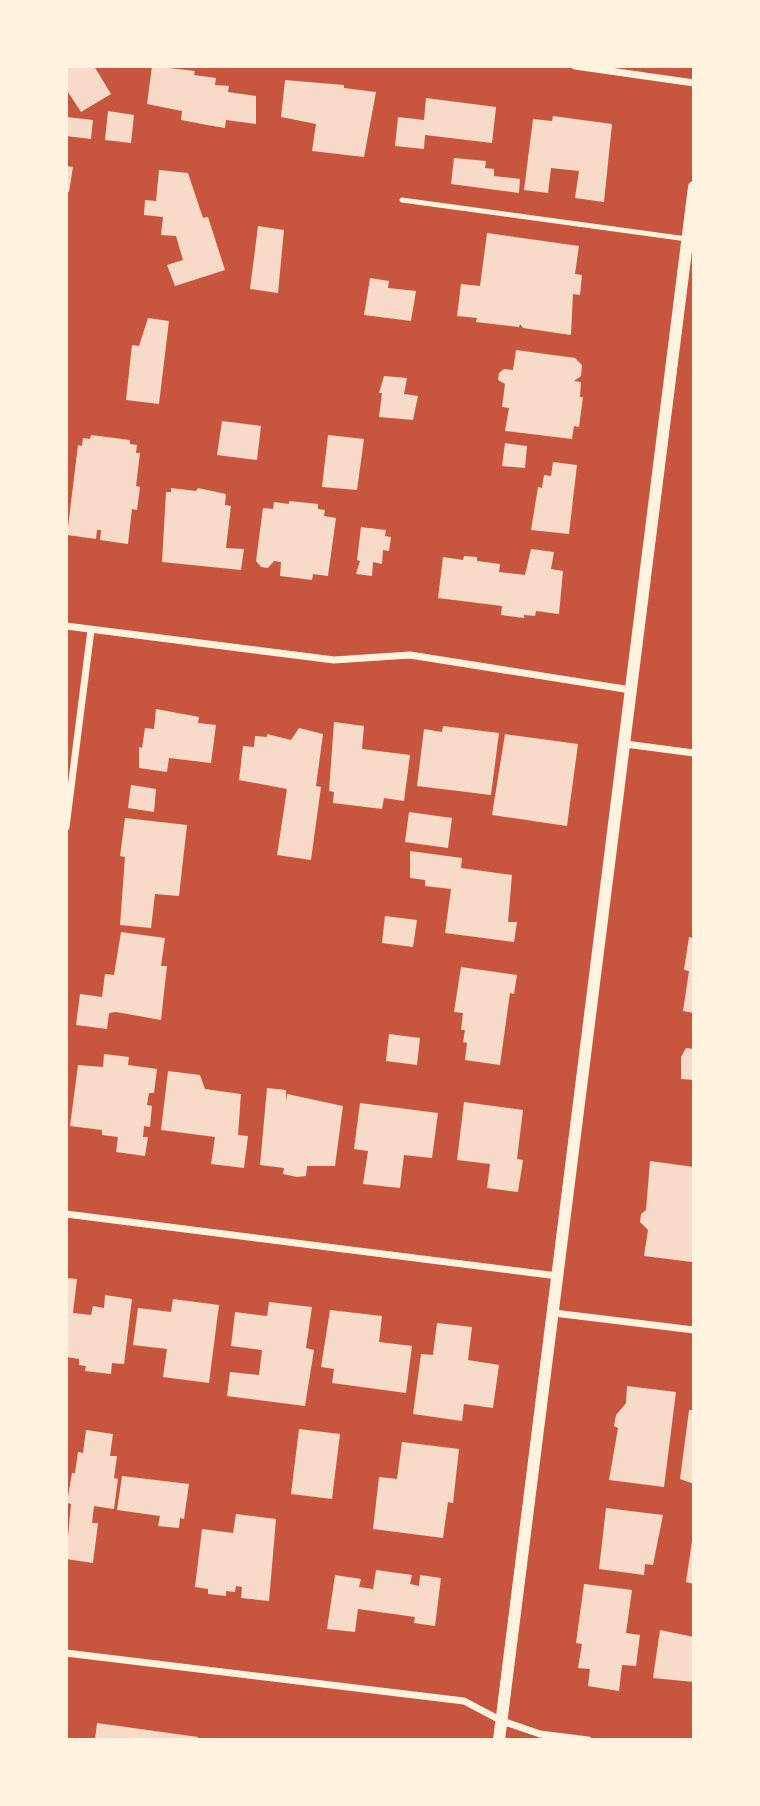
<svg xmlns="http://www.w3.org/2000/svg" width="760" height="1806" viewBox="0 0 760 1806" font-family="'Varela Round',sans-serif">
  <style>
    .building { fill: #f7dbc8 }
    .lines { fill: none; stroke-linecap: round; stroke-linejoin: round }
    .service { stroke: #fff3e0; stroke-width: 5 }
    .minor { stroke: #fff3e0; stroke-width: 7 }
    .tertiary { stroke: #fff3e0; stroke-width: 12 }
  </style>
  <rect width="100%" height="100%" fill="#c8553d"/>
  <g class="building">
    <path d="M66,66H94L111,94L81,112L66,89Z"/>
    <path d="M152,66L195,71L194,75L216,78L215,85L229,86L228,92L256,96V124L226,120L225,128L207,125L181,120L182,111L147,104Z"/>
    <path d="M285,80L344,85V88L376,92L364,157L312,151L316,124L281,117Z"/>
    <path d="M426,98L496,107L492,143L425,135L424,149L395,146L398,117L424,120Z"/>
    <path d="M108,111L134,115L131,143L105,140Z"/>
    <path d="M553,116L612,124L604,202L575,198L579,171L551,168L548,193L524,190L533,119L552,121Z"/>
    <path d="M67,117L93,120L91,139L66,136Z"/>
    <path d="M454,158L486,161L485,168L494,169V176L520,179L519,193L451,184Z"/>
    <path d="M66,166L73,167L69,192L66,191Z"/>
    <path d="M159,170L188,173L203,218L208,217L225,270L175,286L167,265L183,260L176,236L161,235L163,217L144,215L145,200L156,201Z"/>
    <path d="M258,226L284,230L278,293L250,289Z"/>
    <path d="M487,233L579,246L575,274L582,275L580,295L573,294L571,335L523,328L520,324L519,327L476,322L477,318L457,316L461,284L480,286Z"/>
    <path d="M370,278L389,281L388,288L416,291L411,321L364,315Z"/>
    <path d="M148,318L169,321L159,404L126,400L132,345L139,346Z"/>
    <path d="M516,350L575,358L582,365L581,376L574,381L581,382L580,397H583L579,427L574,426L572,439L505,431L509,408L502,407L505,384L498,380L499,373L504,369L513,370Z"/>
    <path d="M384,376L407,378L404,394L418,396L413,420L379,417L382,393H379Z"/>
    <path d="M222,421L261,426L257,460L217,455Z"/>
    <path d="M91,435L130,440V444L137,445L136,453H140L136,486L140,487L137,510L132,509L128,544L100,540L101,530H97L96,539L67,535L78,445L82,446L83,438L90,439Z"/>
    <path d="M328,435L364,439L357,490L322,487Z"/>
    <path d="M505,443L527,446L525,468L502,466Z"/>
    <path d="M553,462L577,465L569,534L531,530L538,487L542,488L544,475L551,476Z"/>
    <path d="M171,488L196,491L198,488L226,494L225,505L231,506L226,548L244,549L241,570L162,562L166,492H171Z"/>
    <path d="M289,501L318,504V509L325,510L324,516L336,518L328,576L313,574L312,580L280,576L281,562L274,561L268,568L261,567L256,561L263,508L273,509L274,502L289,504Z"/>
    <path d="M361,527L386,530L385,536L391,537L389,551L383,550L382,564L373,562L372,576L356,574L360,561L357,560Z"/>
    <path d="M531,549L554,552L551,569L563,571L559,614L536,611L535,616L524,615V618L501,615L502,606L438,598L443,557L463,560L464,556L477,557V561L500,564L499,572L525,575Z"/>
    <path d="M156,709L199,717L198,723L216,725L211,763L169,758L167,772L139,768V747L142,748L145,728L154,729Z"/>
    <path d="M334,722L364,726L362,749L410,755L404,801L384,798L382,809L333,803L334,792L329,791Z"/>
    <path d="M443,726L499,733L491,795L417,786L424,729L442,732Z"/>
    <path d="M299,728L323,734L316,786L321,787L311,860L277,855L287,789L239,780L243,746L254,747L255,736L267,737V734L291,740Z"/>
    <path d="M505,734L578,744L567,826L492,815Z"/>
    <path d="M131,785L156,789L154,812L128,808Z"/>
    <path d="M409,812L452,818L448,848L405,842Z"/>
    <path d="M125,818L187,825L179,896L155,894L151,928L120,925L125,857L120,856Z"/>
    <path d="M410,851L462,858L461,868L512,875L508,922H517L514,942L445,933L451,889L425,886V880L410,878Z"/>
    <path d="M385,916L417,920L413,947L382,943Z"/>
    <path d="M121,932L165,938L161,966H167L161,1020L116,1012L109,1013L107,1029L76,1025L80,994L102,997L105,974L114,975Z"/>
    <path d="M689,937L694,938V1013L683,1011L689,971L684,970Z"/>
    <path d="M461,967L517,975L514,994L510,993L500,1065L465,1060L467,1043L463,1042L465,1030H461L463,1013L454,1012Z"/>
    <path d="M389,1034L420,1038L417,1065L386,1061Z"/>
    <path d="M686,1048L694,1049V1080L681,1079V1057Z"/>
    <path d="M104,1054L129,1057L128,1065L157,1069L154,1093H149L147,1105L152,1106L150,1127L144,1126L143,1137H148L145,1156L116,1152L118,1137L102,1135V1130L70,1126L78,1065L103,1067Z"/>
    <path d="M168,1071L200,1075L205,1089L241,1094L238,1135L248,1136L244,1168L211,1164L215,1137L161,1130Z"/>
    <path d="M267,1088L286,1090V1102L287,1094L343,1106L335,1166H307L306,1176L297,1177L283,1174L284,1168L260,1165Z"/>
    <path d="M464,1102L523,1110L517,1159L523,1160L518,1192L487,1188L490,1164L457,1160Z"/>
    <path d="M360,1103L438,1113L432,1158L404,1155L400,1188L363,1184L368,1151L354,1149Z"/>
    <path d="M650,1161L694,1167L692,1262L644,1256L648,1230L640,1222L641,1214L646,1210Z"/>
    <path d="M66,1278L77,1279L73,1313L91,1315L93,1306L104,1308L105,1295L132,1299L124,1364L112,1363L111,1374L85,1371L86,1366L79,1365V1359L66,1357Z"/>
    <path d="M173,1299L219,1305L209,1383L163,1377L167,1349L133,1345L138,1308L171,1312Z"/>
    <path d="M269,1302L312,1307L306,1348L314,1350L305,1406L227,1396L230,1372L259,1375L262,1350L231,1346L235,1312L267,1316Z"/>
    <path d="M330,1310L382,1316L379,1342L412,1346L406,1393L332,1383L334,1369L321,1367Z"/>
    <path d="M437,1323L472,1327L468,1360L499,1365L493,1408L464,1404L462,1421L413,1414L421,1354L433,1355Z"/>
    <path d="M627,1386L676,1392L664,1487L609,1480L618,1428L614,1426L616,1415L626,1403Z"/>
    <path d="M689,1410H694V1484L680,1479Z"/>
    <path d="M299,1429L340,1434L332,1499L291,1494Z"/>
    <path d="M86,1430L113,1434L110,1456H117L114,1478L118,1479L114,1509L94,1506L92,1523H98L93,1563L66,1559L71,1504L67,1503L72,1473H75L78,1452L83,1453Z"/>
    <path d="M402,1442L459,1449L453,1503L448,1502L443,1538L373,1529L379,1477L397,1479Z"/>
    <path d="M122,1476L189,1484L184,1519L180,1518L179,1528L158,1526L160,1516L117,1510Z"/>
    <path d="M606,1508L663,1515L653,1565L645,1564L644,1575L599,1569Z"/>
    <path d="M236,1514L276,1519L269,1601L241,1598L242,1587L236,1586L235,1592L226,1591V1596L208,1594V1589L195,1587L202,1529L233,1533Z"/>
    <path d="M692,1541H694V1584L686,1582Z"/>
    <path d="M376,1570L412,1575L410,1584L419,1586L420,1575L441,1578L435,1626L414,1623L415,1617L358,1609L355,1632L327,1629L335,1575L361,1579L359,1587L373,1589Z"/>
    <path d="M584,1584L632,1590L626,1633L640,1635L636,1666L622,1665L619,1691L588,1686L590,1669L578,1668L582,1644L576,1643Z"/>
    <path d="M660,1630L694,1637V1682L653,1678Z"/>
    <path d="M97,1723L198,1737V1740H95Z"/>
  </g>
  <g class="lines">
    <path class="service" d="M402,200L687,239"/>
    <g class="minor">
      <path d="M575,66L694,83"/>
      <path d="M66,626L334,660L410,655L631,690"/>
      <path d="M625,744L694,753"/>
      <path d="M66,827L91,630"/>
      <path d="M66,1214L558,1276"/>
      <path d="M554,1313L694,1330"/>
      <path d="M66,1653L464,1701L502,1721L540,1734L588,1740"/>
    </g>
    <path class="tertiary" d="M499,1740L694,187"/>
  </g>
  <rect width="760" height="1806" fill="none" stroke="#fff3e0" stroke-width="136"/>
</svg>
